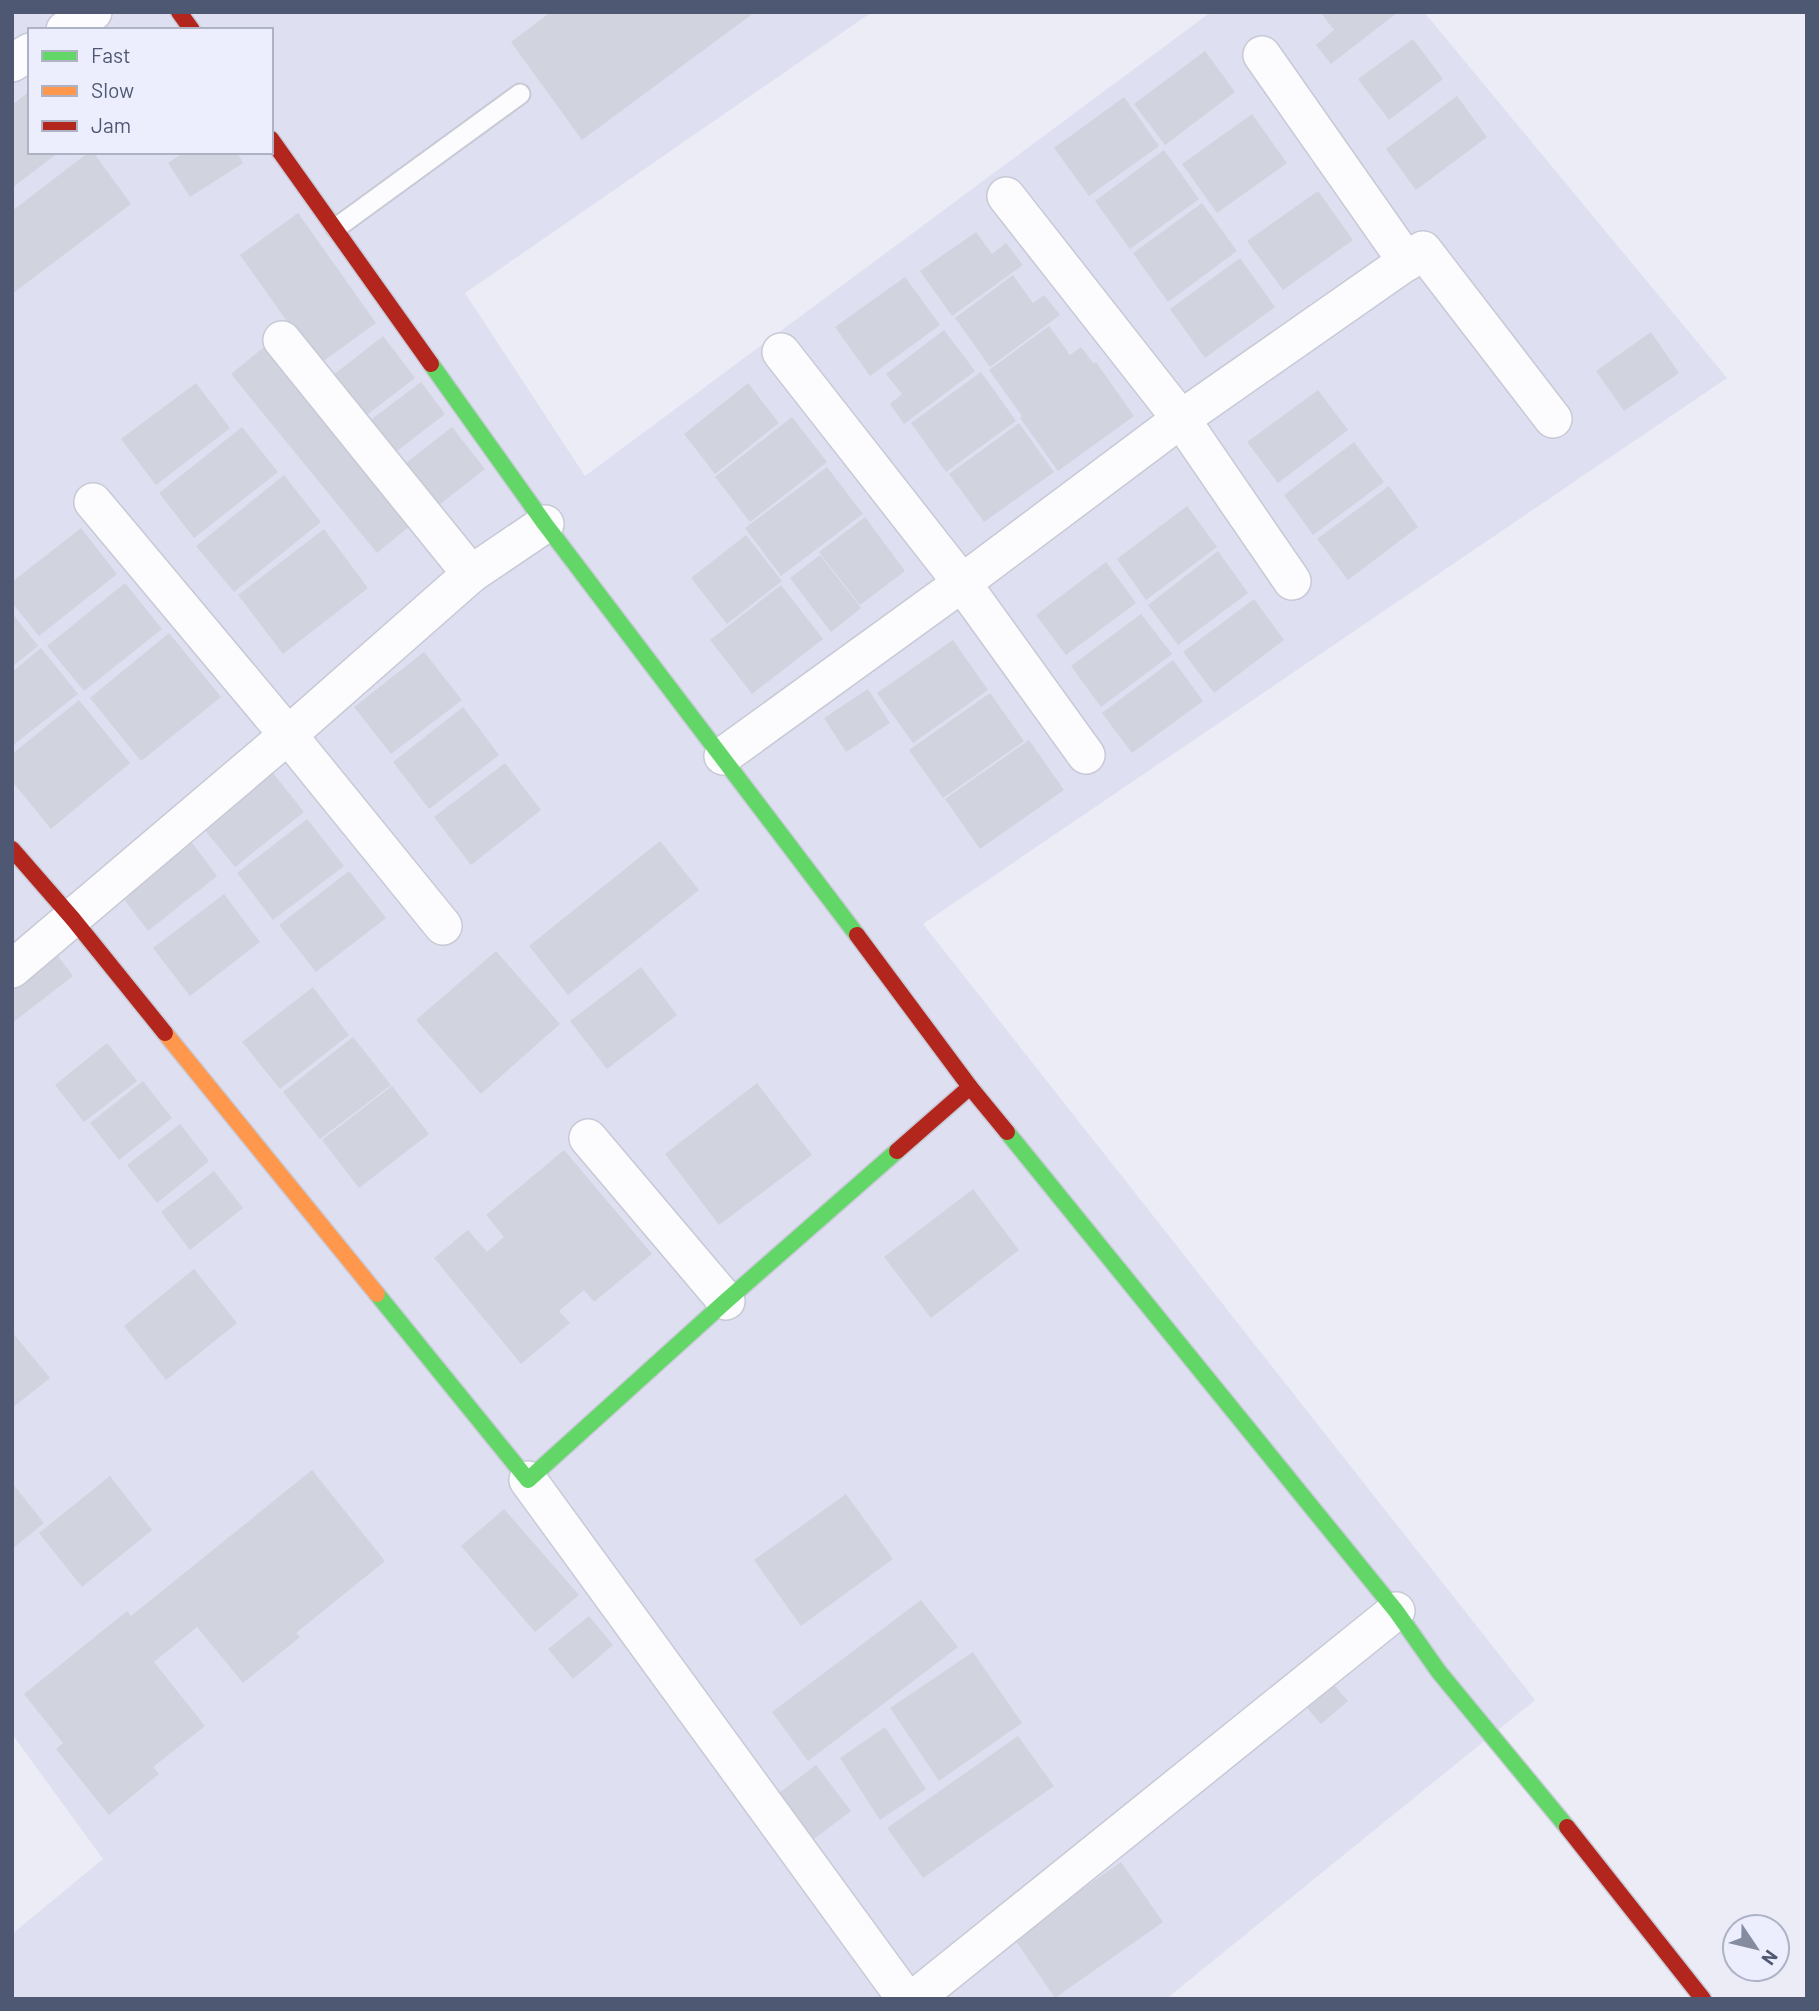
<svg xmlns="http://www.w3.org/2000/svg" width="1819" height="2011" viewBox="0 0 1819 2011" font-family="Barlow,sans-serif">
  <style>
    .residential { fill: #dee0f1; fill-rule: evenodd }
    .building { fill: #d1d3df }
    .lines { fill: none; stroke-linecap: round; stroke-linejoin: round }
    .lane-casing { stroke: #c7c9d5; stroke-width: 23 }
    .street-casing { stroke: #c7c9d5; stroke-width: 40 }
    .fast-casing { stroke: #c8cad7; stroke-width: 19 }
    .slow-casing { stroke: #c8cad7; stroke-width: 19 }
    .jam-casing { stroke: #c8cad7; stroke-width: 19 }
    .lane { stroke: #fcfcfe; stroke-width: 19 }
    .street { stroke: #fcfcfe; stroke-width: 37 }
    .fast { stroke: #63d668; stroke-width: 16 }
    .slow { stroke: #ff974d; stroke-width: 16 }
    .jam { stroke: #b3261e; stroke-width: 16 }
  </style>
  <rect width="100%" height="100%" fill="#ebecf6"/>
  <path class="residential" d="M12,12H872L465,293L585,476L1211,12H1424L1727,378L923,924L1535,1700L1166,1999H12V1934L103,1859L12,1734ZM30,30H271V152H30Z"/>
  <g class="building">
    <path d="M551,12H755L582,140L511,42Z"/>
    <path d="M1320,12H1398L1331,64L1316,45L1334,30Z"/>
    <path d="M1413,39L1443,79L1389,120L1358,79Z"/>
    <path d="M1205,51L1235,92L1165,145L1134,104Z"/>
    <path d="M30,91V152H59L12,188V105Z"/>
    <path d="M1457,96L1487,137L1416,190L1386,149Z"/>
    <path d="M1124,97L1159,146L1089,196L1054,148Z"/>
    <path d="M1252,114L1287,163L1217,213L1182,164Z"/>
    <path d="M1164,150L1199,199L1130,249L1095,201Z"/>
    <path d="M89,152H93L131,204L12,294V211Z"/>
    <path d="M185,152H237L243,163L190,197L168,163Z"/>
    <path d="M1318,191L1353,240L1283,290L1247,241Z"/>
    <path d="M1202,203L1237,251L1168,302L1133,253Z"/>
    <path d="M298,213L376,323L318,365L240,255Z"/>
    <path d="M976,232L992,254L1006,243L1023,265L952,316L920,271Z"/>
    <path d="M1240,258L1275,307L1205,358L1170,309Z"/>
    <path d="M1013,275L1033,303L1044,295L1060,315L990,367L955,318Z"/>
    <path d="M905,277L940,325L870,376L835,327Z"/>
    <path d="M1049,326L1070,355L1081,347L1094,364L1096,362L1134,416L1058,471L1020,418L1022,416L989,370Z"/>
    <path d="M944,330L975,371L904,424L890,404L902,394L886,374Z"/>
    <path d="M1651,332L1679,373L1624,411L1596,371Z"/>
    <path d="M383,336L415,378L359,421L327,380Z"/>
    <path d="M270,342L416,521L377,553L231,374Z"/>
    <path d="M981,372L1016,421L946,472L911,423Z"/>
    <path d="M421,382L445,414L388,458L364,425Z"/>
    <path d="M196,383L230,428L156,485L121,439Z"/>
    <path d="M748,383L779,423L715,474L684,434Z"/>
    <path d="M1318,390L1348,430L1278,483L1247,442Z"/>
    <path d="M792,417L827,462L750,522L715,477Z"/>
    <path d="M1019,423L1054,472L984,522L949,474Z"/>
    <path d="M242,427L278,472L194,538L159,493Z"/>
    <path d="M452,427L485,469L430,512L397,470Z"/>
    <path d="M1354,442L1384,482L1313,535L1284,495Z"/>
    <path d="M827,467L863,514L781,576L745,528Z"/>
    <path d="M284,475L321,522L234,592L196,546Z"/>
    <path d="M1389,486L1418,527L1348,580L1317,539Z"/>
    <path d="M1187,506L1217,547L1146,600L1117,559Z"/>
    <path d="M865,517L905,571L860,605L819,552Z"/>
    <path d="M81,528L117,574L39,636L12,603V582Z"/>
    <path d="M324,529L368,588L283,654L238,595Z"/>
    <path d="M746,535L782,581L727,624L691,578Z"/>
    <path d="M1218,551L1248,593L1178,645L1148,605Z"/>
    <path d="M820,555L861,608L831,632L790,578Z"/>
    <path d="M1106,562L1136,603L1066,655L1036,615Z"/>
    <path d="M125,583L162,629L84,691L47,646Z"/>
    <path d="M781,585L823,639L752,694L710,640Z"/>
    <path d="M1254,599L1284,640L1214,693L1183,652Z"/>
    <path d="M12,613L38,646L12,667Z"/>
    <path d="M1141,614L1172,654L1101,707L1071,666Z"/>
    <path d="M169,633L221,697L141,761L90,698Z"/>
    <path d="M953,640L988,690L913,743L877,693Z"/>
    <path d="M41,648L78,694L12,746V672Z"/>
    <path d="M424,652L462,700L391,754L354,707Z"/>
    <path d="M1173,660L1203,701L1132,753L1102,713Z"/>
    <path d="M868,689L890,723L846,752L824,718Z"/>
    <path d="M990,693L1024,741L943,798L909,750Z"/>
    <path d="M79,700L130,763L51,829L12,781V754Z"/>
    <path d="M463,707L499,755L429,809L393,762Z"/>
    <path d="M1029,740L1064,790L980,849L945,799Z"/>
    <path d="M505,763L541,810L471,865L434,817Z"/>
    <path d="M268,767L304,812L235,867L199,823Z"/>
    <path d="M307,819L344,866L273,920L237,873Z"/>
    <path d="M190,840L217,876L148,931L120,894Z"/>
    <path d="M660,841L699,890L568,995L529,946Z"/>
    <path d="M349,871L386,918L316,972L279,925Z"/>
    <path d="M224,894L260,942L190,996L153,948Z"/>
    <path d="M54,951L73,976L12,1023V983Z"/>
    <path d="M496,951L560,1024L481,1094L416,1020Z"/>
    <path d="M641,967L677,1015L607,1069L570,1021Z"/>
    <path d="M313,987L349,1035L280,1089L242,1042Z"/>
    <path d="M353,1037L391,1085L320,1139L283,1092Z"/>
    <path d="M107,1043L137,1081L84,1122L55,1085Z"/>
    <path d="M143,1081L172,1118L119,1160L90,1123Z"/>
    <path d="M757,1083L812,1155L719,1225L665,1154Z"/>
    <path d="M392,1086L429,1134L359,1188L322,1140Z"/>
    <path d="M180,1124L209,1161L157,1203L127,1165Z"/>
    <path d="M564,1150L652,1254L594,1302L584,1290L559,1311L570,1323L521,1364L434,1258L468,1230L487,1252L504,1237L486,1215Z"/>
    <path d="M214,1171L243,1208L190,1250L161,1212Z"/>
    <path d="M973,1189L1019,1250L931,1318L884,1257Z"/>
    <path d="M194,1269L237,1323L166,1380L124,1326Z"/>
    <path d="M12,1332L50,1378L12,1408Z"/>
    <path d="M312,1470L385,1561L296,1633L300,1637L243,1683L197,1627L154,1662L205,1726L153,1767L159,1774L109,1815L56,1749L63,1743L24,1694L127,1611L131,1616Z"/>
    <path d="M110,1476L152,1530L82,1587L39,1533Z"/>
    <path d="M12,1483L44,1523L12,1549Z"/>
    <path d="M846,1494L893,1559L801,1626L754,1560Z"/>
    <path d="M504,1509L579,1595L535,1632L461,1546Z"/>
    <path d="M921,1600L958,1647L808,1761L772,1712Z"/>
    <path d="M589,1616L613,1645L573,1679L548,1649Z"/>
    <path d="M973,1652L1022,1723L939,1781L890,1708Z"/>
    <path d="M1327,1677L1348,1701L1321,1724L1300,1700Z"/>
    <path d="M885,1727L926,1789L880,1820L840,1758Z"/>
    <path d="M1018,1736L1054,1786L923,1878L887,1828Z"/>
    <path d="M816,1765L851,1811L814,1839L779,1793Z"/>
    <path d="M1121,1862L1163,1922L1055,1998L1013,1937Z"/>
  </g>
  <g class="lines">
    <defs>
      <path id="lane" d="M336,228L520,94"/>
      <g id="street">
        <path d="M65,30L93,12"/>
        <path d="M1262,55L1407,262"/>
        <path d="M12,63L30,52"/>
        <path d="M1006,196L1181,419L1292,581"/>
        <path d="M282,340L471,574"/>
        <path d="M781,352L962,583L1086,755"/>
        <path d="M93,502L288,735L443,926"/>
        <path d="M723,756L962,583L1181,419L1423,250L1553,419"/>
        <path d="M12,969L288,735L471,574L545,524"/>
        <path d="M588,1138L726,1301"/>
        <path d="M528,1480L906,1999"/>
        <path d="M914,1999L1396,1611"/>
      </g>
      <g id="fast">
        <path d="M431,364L545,524L857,935"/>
        <path d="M1007,1132L1396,1611L1439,1672L1567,1827"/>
        <path d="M377,1294L528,1480L726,1301L897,1151"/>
      </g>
      <path id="slow" d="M165,1033L377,1294"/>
      <g id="jam">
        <path d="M179,12L192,30"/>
        <path d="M271,139L431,364"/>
        <path d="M12,849L73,919L165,1033"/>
        <path d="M857,935L970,1087L1007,1132"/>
        <path d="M897,1151L970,1087"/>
        <path d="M1567,1827L1703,1999"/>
      </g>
    </defs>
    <use href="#lane" class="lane-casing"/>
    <use href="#street" class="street-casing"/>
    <use href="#fast" class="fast-casing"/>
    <use href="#slow" class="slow-casing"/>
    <use href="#jam" class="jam-casing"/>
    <use href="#lane" class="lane"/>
    <use href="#street" class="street"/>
    <use href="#fast" class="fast"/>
    <use href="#slow" class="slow"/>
    <use href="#jam" class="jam"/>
  </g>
  <rect width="1819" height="2011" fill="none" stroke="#4e5872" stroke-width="28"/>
  <rect x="28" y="28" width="245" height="126" fill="#edeefd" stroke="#adb2c5" stroke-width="2"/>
  <rect x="42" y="51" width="35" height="10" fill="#63d668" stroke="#adb2c5" stroke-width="2"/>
  <text x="91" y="63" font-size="21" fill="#4e5872">Fast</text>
  <rect x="42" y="86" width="35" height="10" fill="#ff974d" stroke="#adb2c5" stroke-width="2"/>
  <text x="91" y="98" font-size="21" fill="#4e5872">Slow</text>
  <rect x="42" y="121" width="35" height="10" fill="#b3261e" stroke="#adb2c5" stroke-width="2"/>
  <text x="91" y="133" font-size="21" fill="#4e5872">Jam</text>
  <g transform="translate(1756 1948) rotate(125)"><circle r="33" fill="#edeefd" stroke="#adb2c5" stroke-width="2"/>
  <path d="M0-5L12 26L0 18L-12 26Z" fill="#858ca0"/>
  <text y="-10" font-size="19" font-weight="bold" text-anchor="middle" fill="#4e5872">N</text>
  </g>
</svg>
